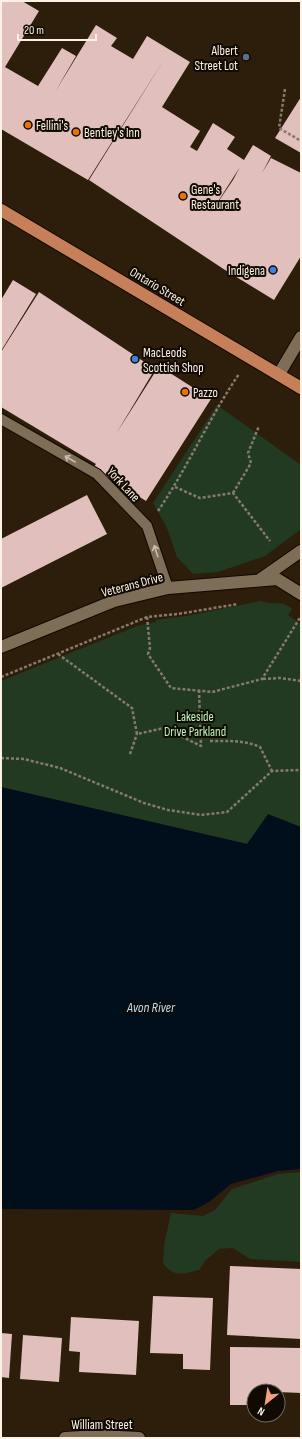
<svg xmlns="http://www.w3.org/2000/svg" width="302" height="1439" viewBox="0 0 302 1439" font-family="'Sofia Sans Condensed',sans-serif">
  <style>
    .green { fill: #223a22 }
    .water { fill: #000f1b }
    .building { fill: #e1bfbd; fill-rule: evenodd }
    .lines { fill: none; stroke-linecap: round; stroke-linejoin: round }
    .lane-casing { stroke: #140800; stroke-width: 12 }
    .street-casing { stroke: #140800; stroke-width: 14 }
    .secondary-casing { stroke: #140800; stroke-width: 14 }
    .primary-casing { stroke: #140800; stroke-width: 14 }
    .path { stroke: #867b6a; stroke-width: 2.5; stroke-dasharray: 3 2; stroke-linecap: butt }
    .lane { stroke: #7e6d57; stroke-width: 10 }
    .street { stroke: #7e6d57; stroke-width: 12 }
    .secondary { stroke: #7e6d57; stroke-width: 12 }
    .primary { stroke: #c68059; stroke-width: 12 }
    .oneway { stroke: #cabdad }
    .service-dot { fill: #5c6f8a; stroke: #100a03; stroke-width: 1.5 }
    .food-dot { fill: #e8710a; stroke: #100a03; stroke-width: 1.5 }
    .shop-dot { fill: #3f7fe0; stroke: #100a03; stroke-width: 1.5 }
    .labels { text-anchor: middle; stroke-width: 4; stroke-linejoin: round; paint-order: stroke }
    .poi-label { font-size: 13px; fill: #fcf3e6; stroke: #100a03; text-anchor: start }
    .street-label { font-size: 13px; fill: #fcf3e6; stroke: #100a03 }
    .park-label { font-size: 13px; fill: #bef3bb; stroke: #100a03 }
    .water-label { font-size: 14px; font-style: italic; fill: #b7dff8; stroke: #100a03 }
  </style>
  <rect width="100%" height="100%" fill="#2c1e0a"/>
  <g class="green">
    <path d="M217,405L301,465V529L265,556L218,572L193,574L177,557L167,528L153,503Z"/>
    <path d="M261,601C273,606 281,599 292,609L288,615L301,624V827L292,824L247,844L1,787V681L137,626L156,622V620L186,616Z"/>
    <path d="M301,1172V1262L250,1259L233,1248L219,1249L205,1261L199,1270C183,1274 174,1278 163,1263L164,1245L171,1213L203,1216L215,1210L232,1189L278,1174Z"/>
  </g>
  <path class="water" d="M1,787L247,844L268,814L301,827V1169L278,1171L231,1184L209,1202L194,1210L1,1209Z"/>
  <g class="building">
    <path d="M1,1H22L39,11L5,67L38,86L62,48L76,56L55,92L96,25L117,38L111,46L133,59L147,36L190,62L162,107L200,131L190,147L197,151L213,123L235,137L227,149L244,160L253,145L271,156L262,173L271,158L301,173V256L274,300L225,270L89,180L165,58L88,180L1,129ZM240,167L233,180L210,214Z"/>
    <path d="M301,97V153L275,138Z"/>
    <path d="M13,280L36,294L1,351V300Z"/>
    <path d="M39,292L155,369L116,434L159,366L211,399L146,501L93,468L96,464L1,407V352Z"/>
    <path d="M87,495L107,534L1,588V539Z"/>
    <path d="M230,1266L301,1269V1339L227,1335Z"/>
    <path d="M153,1296L213,1298L210,1370L183,1369V1354L150,1353Z"/>
    <path d="M71,1317L139,1321L136,1375L79,1372L80,1352L69,1351Z"/>
    <path d="M1,1333L12,1334L9,1378L1,1377Z"/>
    <path d="M23,1335L62,1338L59,1382L20,1379Z"/>
    <path d="M230,1347L301,1348V1393L254,1391V1405H230Z"/>
  </g>
  <g class="lines">
    <defs>
      <path id="lane" d="M1,419L97,474L147,526L168,588"/>
      <g id="street">
        <path d="M261,579L301,551"/>
        <path d="M1,647L114,601L168,588L277,579L301,594"/>
        <path d="M65,1438L99,1436L139,1438"/>
      </g>
      <path id="secondary" d="M279,374L301,337"/>
      <path id="primary" d="M1,210L301,388"/>
    </defs>
    <use href="#lane" class="lane-casing"/>
    <use href="#street" class="street-casing"/>
    <use href="#secondary" class="secondary-casing"/>
    <use href="#primary" class="primary-casing"/>
    <g class="path">
      <path d="M285,89L279,128L301,141"/>
      <path d="M175,487L200,498L233,493L270,541"/>
      <path d="M233,493L251,463L248,453L259,426"/>
      <path d="M158,511C188,467 209,418 239,374"/>
      <path d="M147,617L150,648L148,654L171,688L212,692L262,679L301,616"/>
      <path d="M58,654L132,708L137,734L164,728L201,746L199,691"/>
      <path d="M1,677L147,617L178,614L238,604"/>
      <path d="M263,679L280,678L301,681"/>
      <path d="M210,741C228,741 244,740 260,747L272,771"/>
      <path d="M130,754L137,734"/>
      <path d="M1,758L24,759L60,768L144,803L168,810L201,815L227,812L272,771L301,770"/>
    </g>
    <use href="#lane" class="lane"/>
    <use href="#street" class="street"/>
    <use href="#secondary" class="secondary"/>
    <use href="#primary" class="primary"/>
  </g>
  <defs><path id="oneway-shaft" d="M-6 0H5M1.5-3L5.5 0L1.5 3" fill="none" stroke-width="1.6" stroke-linecap="round" stroke-linejoin="round"/></defs>
  <g class="oneway">
    <use href="#oneway-shaft" transform="translate(70 459) rotate(-150)"/>
    <use href="#oneway-shaft" transform="translate(156 551) rotate(-108)"/>
  </g>
  <circle class="service-dot" cx="246" cy="57" r="4"/>
  <g class="food-dot">
    <circle cx="28" cy="125" r="4"/>
    <circle cx="76" cy="132" r="4"/>
    <circle cx="183" cy="196" r="4"/>
    <circle cx="185" cy="392" r="4"/>
  </g>
  <g class="shop-dot">
    <circle cx="273" cy="270" r="4"/>
    <circle cx="135" cy="359" r="4"/>
  </g>
  <g class="labels">
    <g class="poi-label">
      <text x="238" y="55" text-anchor="end">Albert<tspan x="238" dy="15">Street Lot</tspan></text>
      <text x="36" y="130">Fellini's</text>
      <text x="84" y="137">Bentley's Inn</text>
      <text x="191" y="194">Gene's<tspan x="191" dy="15">Restaurant</tspan></text>
      <text x="265" y="275" text-anchor="end">Indigena</text>
      <text x="143" y="357">MacLeods<tspan x="143" dy="15">Scottish Shop</tspan></text>
      <text x="193" y="397">Pazzo</text>
    </g>
    <g class="street-label">
      <text transform="translate(158 286) rotate(31)" y="5">Ontario Street</text>
      <text transform="translate(124 484) rotate(47)" y="5">York Lane</text>
      <text transform="translate(132 584) rotate(-15)" y="5">Veterans Drive</text>
      <text x="102" y="1429">William Street</text>
    </g>
    <g class="park-label">
      <text x="195" y="721">Lakeside<tspan x="195" dy="15">Drive Parkland</tspan></text>
    </g>
    <g class="water-label">
      <text x="151" y="1012">Avon River</text>
    </g>
  </g>
  <rect width="302" height="1439" fill="none" stroke="#fcf3e6" stroke-width="4"/>
  <g transform="translate(266 1403) rotate(210)"><circle r="19" fill="#100a03" stroke="#6e675e"/>
  <path d="M0-3L7 15L0 10L-7 15Z" fill="#f3a082"/>
  <text y="-6" font-size="11" font-weight="bold" text-anchor="middle" fill="#fcf3e6">N</text>
  </g>
  <path d="M18 34v6h78v-6" fill="none" stroke="#fcf3e6" stroke-width="2"/>
  <text x="24" y="34" font-size="12" fill="#fcf3e6" stroke="#100a03" stroke-width="3" paint-order="stroke">20 m</text>
</svg>
